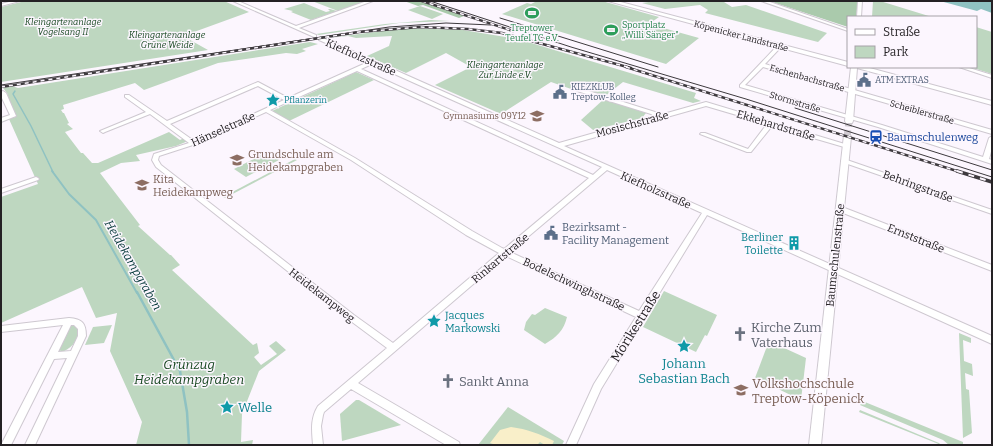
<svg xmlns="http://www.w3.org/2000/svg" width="993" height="446" viewBox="0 0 993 446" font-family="Bitter,serif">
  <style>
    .green { fill: #bed7c0 }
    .forest { fill: #aacaac }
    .sand { fill: #f9efc9 }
    .water { fill: #8fc2c2 }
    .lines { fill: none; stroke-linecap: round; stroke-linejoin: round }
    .stream-far2 { stroke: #8fc2c2; stroke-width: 1.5 }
    .stream-far1 { stroke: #8fc2c2; stroke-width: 2 }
    .stream { stroke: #8fc2c2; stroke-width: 2.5 }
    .major-tunnel { stroke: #d1cbd2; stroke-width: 7; stroke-dasharray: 7 3.5; stroke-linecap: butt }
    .minor-casing { stroke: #cec8d0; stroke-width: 2 }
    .major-casing { stroke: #cec8d0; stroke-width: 2 }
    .minor { fill: #fff; fill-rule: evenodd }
    .major { fill: #fff; fill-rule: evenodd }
    .tram { stroke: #3e3a3e; stroke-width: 1 }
    .rail-far1-casing { stroke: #3e3a3e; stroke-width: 2.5 }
    .rail-casing { stroke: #3e3a3e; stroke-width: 3.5 }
    .rail-far1 { stroke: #fcf6fe; stroke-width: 1.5; stroke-dasharray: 4; stroke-linecap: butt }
    .rail { stroke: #fcf6fe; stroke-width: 2; stroke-dasharray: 6; stroke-linecap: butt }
    .labels { text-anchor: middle; stroke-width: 3; stroke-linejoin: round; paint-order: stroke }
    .far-park-label { font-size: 9px; font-style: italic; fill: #184821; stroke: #fcf6fe }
    .far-leisure-label { font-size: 9px; fill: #27864d; stroke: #fcf6fe; text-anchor: start }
    .far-street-label { font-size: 9px; fill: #242124; stroke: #fcf6fe }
    .far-service-label { font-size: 9px; fill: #4e5e75; stroke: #fcf6fe; text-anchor: start }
    .far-culture-label { font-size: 9px; fill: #0d838f; stroke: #fcf6fe; text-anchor: start }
    .far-education-label { font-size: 9px; fill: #785e54; stroke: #fcf6fe; text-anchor: end }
    .street-label { font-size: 11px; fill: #242124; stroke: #fcf6fe }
    .transit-label { font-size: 11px; fill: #164399; stroke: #fcf6fe; text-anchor: start }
    .education-label { font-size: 11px; fill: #785e54; stroke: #fcf6fe; text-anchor: start }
    .service-label { font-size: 11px; fill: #4e5e75; stroke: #fcf6fe; text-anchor: start }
    .culture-label { font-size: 11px; fill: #0d838f; stroke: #fcf6fe; text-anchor: end }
    .water-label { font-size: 12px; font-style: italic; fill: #063939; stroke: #fcf6fe }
    .near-street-label { font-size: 13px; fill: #242124; stroke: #fcf6fe }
    .near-worship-label { font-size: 13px; fill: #5b616d; stroke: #fcf6fe; text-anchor: start }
    .near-culture-label { font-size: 13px; fill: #0d838f; stroke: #fcf6fe }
    .near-park-label { font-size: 13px; font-style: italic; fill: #184821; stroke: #fcf6fe }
    .near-education-label { font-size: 13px; fill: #785e54; stroke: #fcf6fe; text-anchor: start }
  </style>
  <rect width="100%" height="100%" fill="#fcf6fe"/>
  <g class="green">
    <path d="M25,1H224L249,12L183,36L208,50L1,82V7Z"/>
    <path d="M312,1H366L338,11Z"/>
    <path d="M537,1H602L659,17L649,24L699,38L666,64L502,14L527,3L531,4Z"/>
    <path d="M655,1H727L724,2L732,7L746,5L827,33L818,42L705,13L708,10L700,5L665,9L642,3Z"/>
    <path d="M873,1H880L932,17H872Z"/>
    <path d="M304,3L326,12L330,11L328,9H330L337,11L311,20L291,12L293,11L284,9Z"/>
    <path d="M420,6L443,14L432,19L408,10Z"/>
    <path d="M431,20L450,21L399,23L319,35L316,34L385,24Z"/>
    <path d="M976,27L992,32V74L970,67H976Z"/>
    <path d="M406,28L463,30L518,39L696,93L694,98L701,101L693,103L623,82L604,97L577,88L574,90L551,82L501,114L435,85L471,67L446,53L406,73L367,56L389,46L392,36L356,38L348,36L328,38Z"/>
    <path d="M310,42L318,44L302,49L306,51L297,54L286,53L218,63L144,90L135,83L63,105L64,109L61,110L63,113H64L69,123L67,124L73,129L65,132L81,153H83L92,163H98L169,132L180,140L184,138L188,141L176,146L136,155L140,161L121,163L100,173L140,225L138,226L170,255H171L180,265L172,270L253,345L257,343L259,353L254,357L261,365L277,354L269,346L276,341L286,350L259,371L242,414L241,442L253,440L252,445H136L142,422L110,351L117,313L96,318L82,287L1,323V197L38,184L9,119L15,117L7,93L3,88L12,86L18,88Z"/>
    <path d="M356,72L374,80L289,121L272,111Z"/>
    <path d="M604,99L646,113L642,118L593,130L581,120Z"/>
    <path d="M267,152L279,160L246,177L234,169Z"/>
    <path d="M295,159L297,160L225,198L223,197Z"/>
    <path d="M664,291L717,315L707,336L705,335L696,352L643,327Z"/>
    <path d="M545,308L567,317C564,330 557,337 545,344L524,330L526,322L532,314L535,315Z"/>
    <path d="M73,324L77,328C80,339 72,348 62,352L58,349L70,325Z"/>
    <path d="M112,325L104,343L85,345L93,327Z"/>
    <path d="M959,333L971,338V343L963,340L964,361L972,364L973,376L965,373L966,389L969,390L972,433L963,438Z"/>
    <path d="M769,341L806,358L801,400L755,378Z"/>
    <path d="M356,400H359L401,425L342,441L340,414Z"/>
    <path d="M860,400L963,442V445H949L943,440L860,405Z"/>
    <path d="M508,407L564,441L562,445H478Z"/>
    <path d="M860,410L939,443L941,445L859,412Z"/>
  </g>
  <g class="forest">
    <path d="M404,1H419L464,16L459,18L423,5L418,6Z"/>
    <path d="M769,1H858L856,17H848V27Z"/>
  </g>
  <path class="sand" d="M511,427C527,429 540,434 554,441L552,445H545L540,442L537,445H496L490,443L500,430Z"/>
  <path class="water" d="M940,1H992V13L981,9L977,11Z"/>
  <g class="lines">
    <path class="stream-far2" d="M15,91L13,94L31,126L53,172"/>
    <path class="stream-far1" d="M52,171L69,194L96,220L137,293"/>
    <path class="stream" d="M137,292L180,371L187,412L189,445"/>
    <path class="major-tunnel" d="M847,137L849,121"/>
    <defs>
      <g id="minor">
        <path d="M13,1H20L1,6V4Z"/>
        <path d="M233,1H238L296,26L367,1H373L299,28L316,35V37H314Z"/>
        <path d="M761,1H767L848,29V31Z"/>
        <path d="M858,1H862L861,17H857Z"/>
        <path d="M319,38H323L559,143L654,116L651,114L577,91V89L579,88L655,112L660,115L706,102L848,145V147H844L772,126L751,152H747L700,134L701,133H705L748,149L767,124L706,106L564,146L992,336V344L707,215L601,389L576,445H566L594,384L636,317L506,256L358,383L459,442L460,445H446L351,389L324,412L323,415L321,426L323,445H313C312,431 310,419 318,406L387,348L348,319L156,167L152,160L154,154L189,143L150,114L105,132L103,133L100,131L146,112L125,97V95H129L167,121L258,82L288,98L368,62L319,40ZM372,64L602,167L593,175L361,69ZM357,71L589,178L504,249L502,248L472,231L355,158L270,110ZM258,86L284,100L194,141L170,124ZM266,112L351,160L466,235L499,253L393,343L354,315L161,165L158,160L159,156L196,144ZM607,170L702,213L639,311L510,252Z"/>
        <path d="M778,45L782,46L765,64L992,130V134L763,67L745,85L882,125L983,157L989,138L992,136V148L989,159L992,160V164L878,127L740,87V85Z"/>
        <path d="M959,67H966L992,75V78Z"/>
        <path d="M3,91L6,93L16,116L1,122V118L10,115L1,96V92Z"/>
        <path d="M844,159L992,210V214L842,162L841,161L842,160Z"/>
        <path d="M36,177L38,178L39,179L38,180L1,193V189Z"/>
        <path d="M838,207H842L992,265V271L838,211L837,209Z"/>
        <path d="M69,318C82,319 86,323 86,336L35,445H25L67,358L54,359L11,445H1L63,325L1,332V326ZM71,325H74L78,329V336L71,351L58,352Z"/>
      </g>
      <g id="major">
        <path d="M608,1H617L848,62V66Z"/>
        <path d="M851,67H866L992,101V105L857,68L853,121L852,123H846L845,121Z"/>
        <path d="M844,135H850L851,137L821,445H809Z"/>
      </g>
    </defs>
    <use href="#minor" class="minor-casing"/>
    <use href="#major" class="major-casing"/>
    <use href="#minor" class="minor"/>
    <use href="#major" class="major"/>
    <g class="tram">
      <path d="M430,1L571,47L746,99L992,177"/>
      <path d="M500,18L658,67"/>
      <path d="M1,85L389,27L446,23L491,25"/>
      <path d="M795,108L992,170"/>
    </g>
    <defs>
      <g id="rail-far1">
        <path d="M422,1L513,31"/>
        <path d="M626,67L960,172"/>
        <path d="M1,87L359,32L420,27L468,29L502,33L631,68"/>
      </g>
      <path id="rail" d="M957,171L992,182"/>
    </defs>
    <use href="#rail-far1" class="rail-far1-casing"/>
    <use href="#rail" class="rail-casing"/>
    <use href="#rail-far1" class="rail-far1"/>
    <use href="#rail" class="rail"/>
  </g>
  <defs>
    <symbol id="stadium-bare" viewBox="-9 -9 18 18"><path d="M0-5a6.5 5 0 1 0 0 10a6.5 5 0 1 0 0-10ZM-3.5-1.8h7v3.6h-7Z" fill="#2e9e5b" stroke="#fcf6fe" stroke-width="2.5" paint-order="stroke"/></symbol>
    <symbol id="civic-bare" viewBox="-9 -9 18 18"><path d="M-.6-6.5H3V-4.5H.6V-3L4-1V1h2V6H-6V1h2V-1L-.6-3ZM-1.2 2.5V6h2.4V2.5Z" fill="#5c6f8a" stroke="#fcf6fe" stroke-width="2.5" paint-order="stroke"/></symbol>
    <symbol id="sight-bare" viewBox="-9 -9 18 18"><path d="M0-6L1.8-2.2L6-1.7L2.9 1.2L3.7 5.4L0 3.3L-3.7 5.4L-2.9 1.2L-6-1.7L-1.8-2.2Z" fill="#0f9aa8" stroke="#fcf6fe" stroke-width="2.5" paint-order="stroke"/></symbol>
    <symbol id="school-bare" viewBox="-9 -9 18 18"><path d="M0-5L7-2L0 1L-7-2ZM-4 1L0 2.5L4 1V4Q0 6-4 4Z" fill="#8d6e63" stroke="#fcf6fe" stroke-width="2.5" paint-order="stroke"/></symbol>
    <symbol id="station-bare" viewBox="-9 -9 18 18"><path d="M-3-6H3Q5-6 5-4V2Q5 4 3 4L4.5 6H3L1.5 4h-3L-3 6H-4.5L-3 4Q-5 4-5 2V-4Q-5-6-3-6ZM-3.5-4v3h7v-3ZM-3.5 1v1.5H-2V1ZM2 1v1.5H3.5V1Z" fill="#1a4fb4" stroke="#fcf6fe" stroke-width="2.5" paint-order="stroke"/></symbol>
    <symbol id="building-bare" viewBox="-9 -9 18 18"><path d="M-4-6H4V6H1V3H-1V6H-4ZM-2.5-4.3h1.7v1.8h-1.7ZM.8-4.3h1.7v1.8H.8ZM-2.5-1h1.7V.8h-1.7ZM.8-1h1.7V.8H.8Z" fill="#0f9aa8" stroke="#fcf6fe" stroke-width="2.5" paint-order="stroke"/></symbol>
    <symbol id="church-bare" viewBox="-9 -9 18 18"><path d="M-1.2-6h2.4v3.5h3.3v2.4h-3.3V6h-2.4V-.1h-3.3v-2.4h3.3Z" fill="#6b7280" stroke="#fcf6fe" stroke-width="2.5" paint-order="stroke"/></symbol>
    <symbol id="university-bare" viewBox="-9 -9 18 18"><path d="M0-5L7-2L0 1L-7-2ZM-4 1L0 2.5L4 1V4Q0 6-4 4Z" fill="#8d6e63" stroke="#fcf6fe" stroke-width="2.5" paint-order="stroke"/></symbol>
  </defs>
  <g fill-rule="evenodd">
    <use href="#stadium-bare" x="522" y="3" width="20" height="20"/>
    <use href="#stadium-bare" x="601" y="20" width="20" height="20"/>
    <use href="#civic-bare" x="854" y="70" width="20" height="20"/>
    <use href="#civic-bare" x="550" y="82" width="20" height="20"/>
    <use href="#sight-bare" x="263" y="90" width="20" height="20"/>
    <use href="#school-bare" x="527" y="106" width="20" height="20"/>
    <use href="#station-bare" x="866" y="127" width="20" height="20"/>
    <use href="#school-bare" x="227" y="150" width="20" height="20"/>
    <use href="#school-bare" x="132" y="175" width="20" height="20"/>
    <use href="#civic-bare" x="541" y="223" width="20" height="20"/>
    <use href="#building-bare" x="784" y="233" width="20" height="20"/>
    <use href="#sight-bare" x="424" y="311" width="20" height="20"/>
    <use href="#church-bare" x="730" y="324" width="20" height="20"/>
    <use href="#sight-bare" x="674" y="336" width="20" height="20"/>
    <use href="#church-bare" x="438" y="371" width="20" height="20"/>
    <use href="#university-bare" x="731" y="380" width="20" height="20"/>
    <use href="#sight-bare" x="217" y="397" width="20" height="20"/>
  </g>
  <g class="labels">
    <g class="far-park-label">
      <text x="63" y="25">Kleingartenanlage<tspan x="63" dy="10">Vogelsang II</tspan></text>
      <text x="167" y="38">Kleingartenanlage<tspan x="167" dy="10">Grüne Weide</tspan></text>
      <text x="505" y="68">Kleingartenanlage<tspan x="505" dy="10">Zur Linde e.V.</tspan></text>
    </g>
    <g class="far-leisure-label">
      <text x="622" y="28">Sportplatz<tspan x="622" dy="10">„Willi Sänger"</tspan></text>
      <text x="532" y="31" text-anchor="middle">Treptower<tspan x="532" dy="10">Teufel TC e.V.</tspan></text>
    </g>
    <g class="far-street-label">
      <text transform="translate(741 36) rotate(15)" y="3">Köpenicker Landstraße</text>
      <text transform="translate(807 78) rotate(16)" y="3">Eschenbachstraße</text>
      <text transform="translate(795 102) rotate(17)" y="3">Stormstraße</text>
      <text transform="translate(922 112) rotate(16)" y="3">Scheiblerstraße</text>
    </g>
    <g class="far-service-label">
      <text x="875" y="83">ATM EXTRAS</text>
      <text x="571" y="90">KIEZKLUB<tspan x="571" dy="10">Treptow-Kolleg</tspan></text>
    </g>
    <g class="far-culture-label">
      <text x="284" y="103">Pflanzerin</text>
    </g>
    <g class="far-education-label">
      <text x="526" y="119">Gymnasiums 09Y12</text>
    </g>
    <g class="street-label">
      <text transform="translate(361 57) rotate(24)" y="4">Kiefholzstraße</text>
      <text transform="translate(632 124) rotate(-15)" y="4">Mosischstraße</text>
      <text transform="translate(776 125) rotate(17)" y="4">Ekkehardstraße</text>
      <text transform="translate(223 129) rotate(-24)" y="4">Hänselstraße</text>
      <text transform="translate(918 186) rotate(20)" y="4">Behringstraße</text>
      <text transform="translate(656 190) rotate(24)" y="4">Kiefholzstraße</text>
      <text transform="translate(916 238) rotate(22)" y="4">Ernststraße</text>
      <text transform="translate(835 255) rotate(-84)" y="4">Baumschulenstraße</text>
      <text transform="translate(500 258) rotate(-40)" y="4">Rinkartstraße</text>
      <text transform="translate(574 284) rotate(25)" y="4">Bodelschwinghstraße</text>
      <text transform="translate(322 295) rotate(38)" y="4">Heidekampweg</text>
    </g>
    <g class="transit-label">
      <text x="887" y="141">Baumschulenweg</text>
    </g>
    <g class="education-label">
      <text x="248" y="158">Grundschule am<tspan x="248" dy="13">Heidekampgraben</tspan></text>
      <text x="153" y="183">Kita<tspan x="153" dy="13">Heidekampweg</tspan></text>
    </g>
    <g class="service-label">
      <text x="562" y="231">Bezirksamt -<tspan x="562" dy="13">Facility Management</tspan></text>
    </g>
    <g class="culture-label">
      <text x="783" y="241">Berliner<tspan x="783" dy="13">Toilette</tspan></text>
      <text x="445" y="319" text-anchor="start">Jacques<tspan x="445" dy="13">Markowski</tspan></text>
    </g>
    <g class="water-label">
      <text transform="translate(133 265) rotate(60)" y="4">Heidekampgraben</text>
    </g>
    <g class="near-street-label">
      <text transform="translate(635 326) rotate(-58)" y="5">Mörikestraße</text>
    </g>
    <g class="near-worship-label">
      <text x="751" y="332">Kirche Zum<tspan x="751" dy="15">Vaterhaus</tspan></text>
      <text x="459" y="386">Sankt Anna</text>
    </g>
    <g class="near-culture-label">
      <text x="684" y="368">Johann<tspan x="684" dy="15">Sebastian Bach</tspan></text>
      <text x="238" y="412" text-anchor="start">Welle</text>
    </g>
    <g class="near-park-label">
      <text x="189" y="369">Grünzug<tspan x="189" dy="15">Heidekampgraben</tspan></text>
    </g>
    <g class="near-education-label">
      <text x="752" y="388">Volkshochschule<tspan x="752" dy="15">Treptow-Köpenick</tspan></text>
    </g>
  </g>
  <rect width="993" height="446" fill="none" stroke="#242124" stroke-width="4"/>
  <rect x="847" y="16" width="130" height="52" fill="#fcf6fe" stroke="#a6a1a7"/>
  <rect x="855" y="29" width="20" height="6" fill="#ffffff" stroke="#a6a1a7"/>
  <text x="883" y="36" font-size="12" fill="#242124">Straße</text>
  <rect x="855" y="46" width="20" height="12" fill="#bed7c0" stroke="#a6a1a7"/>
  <text x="883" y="56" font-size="12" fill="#242124">Park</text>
</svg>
